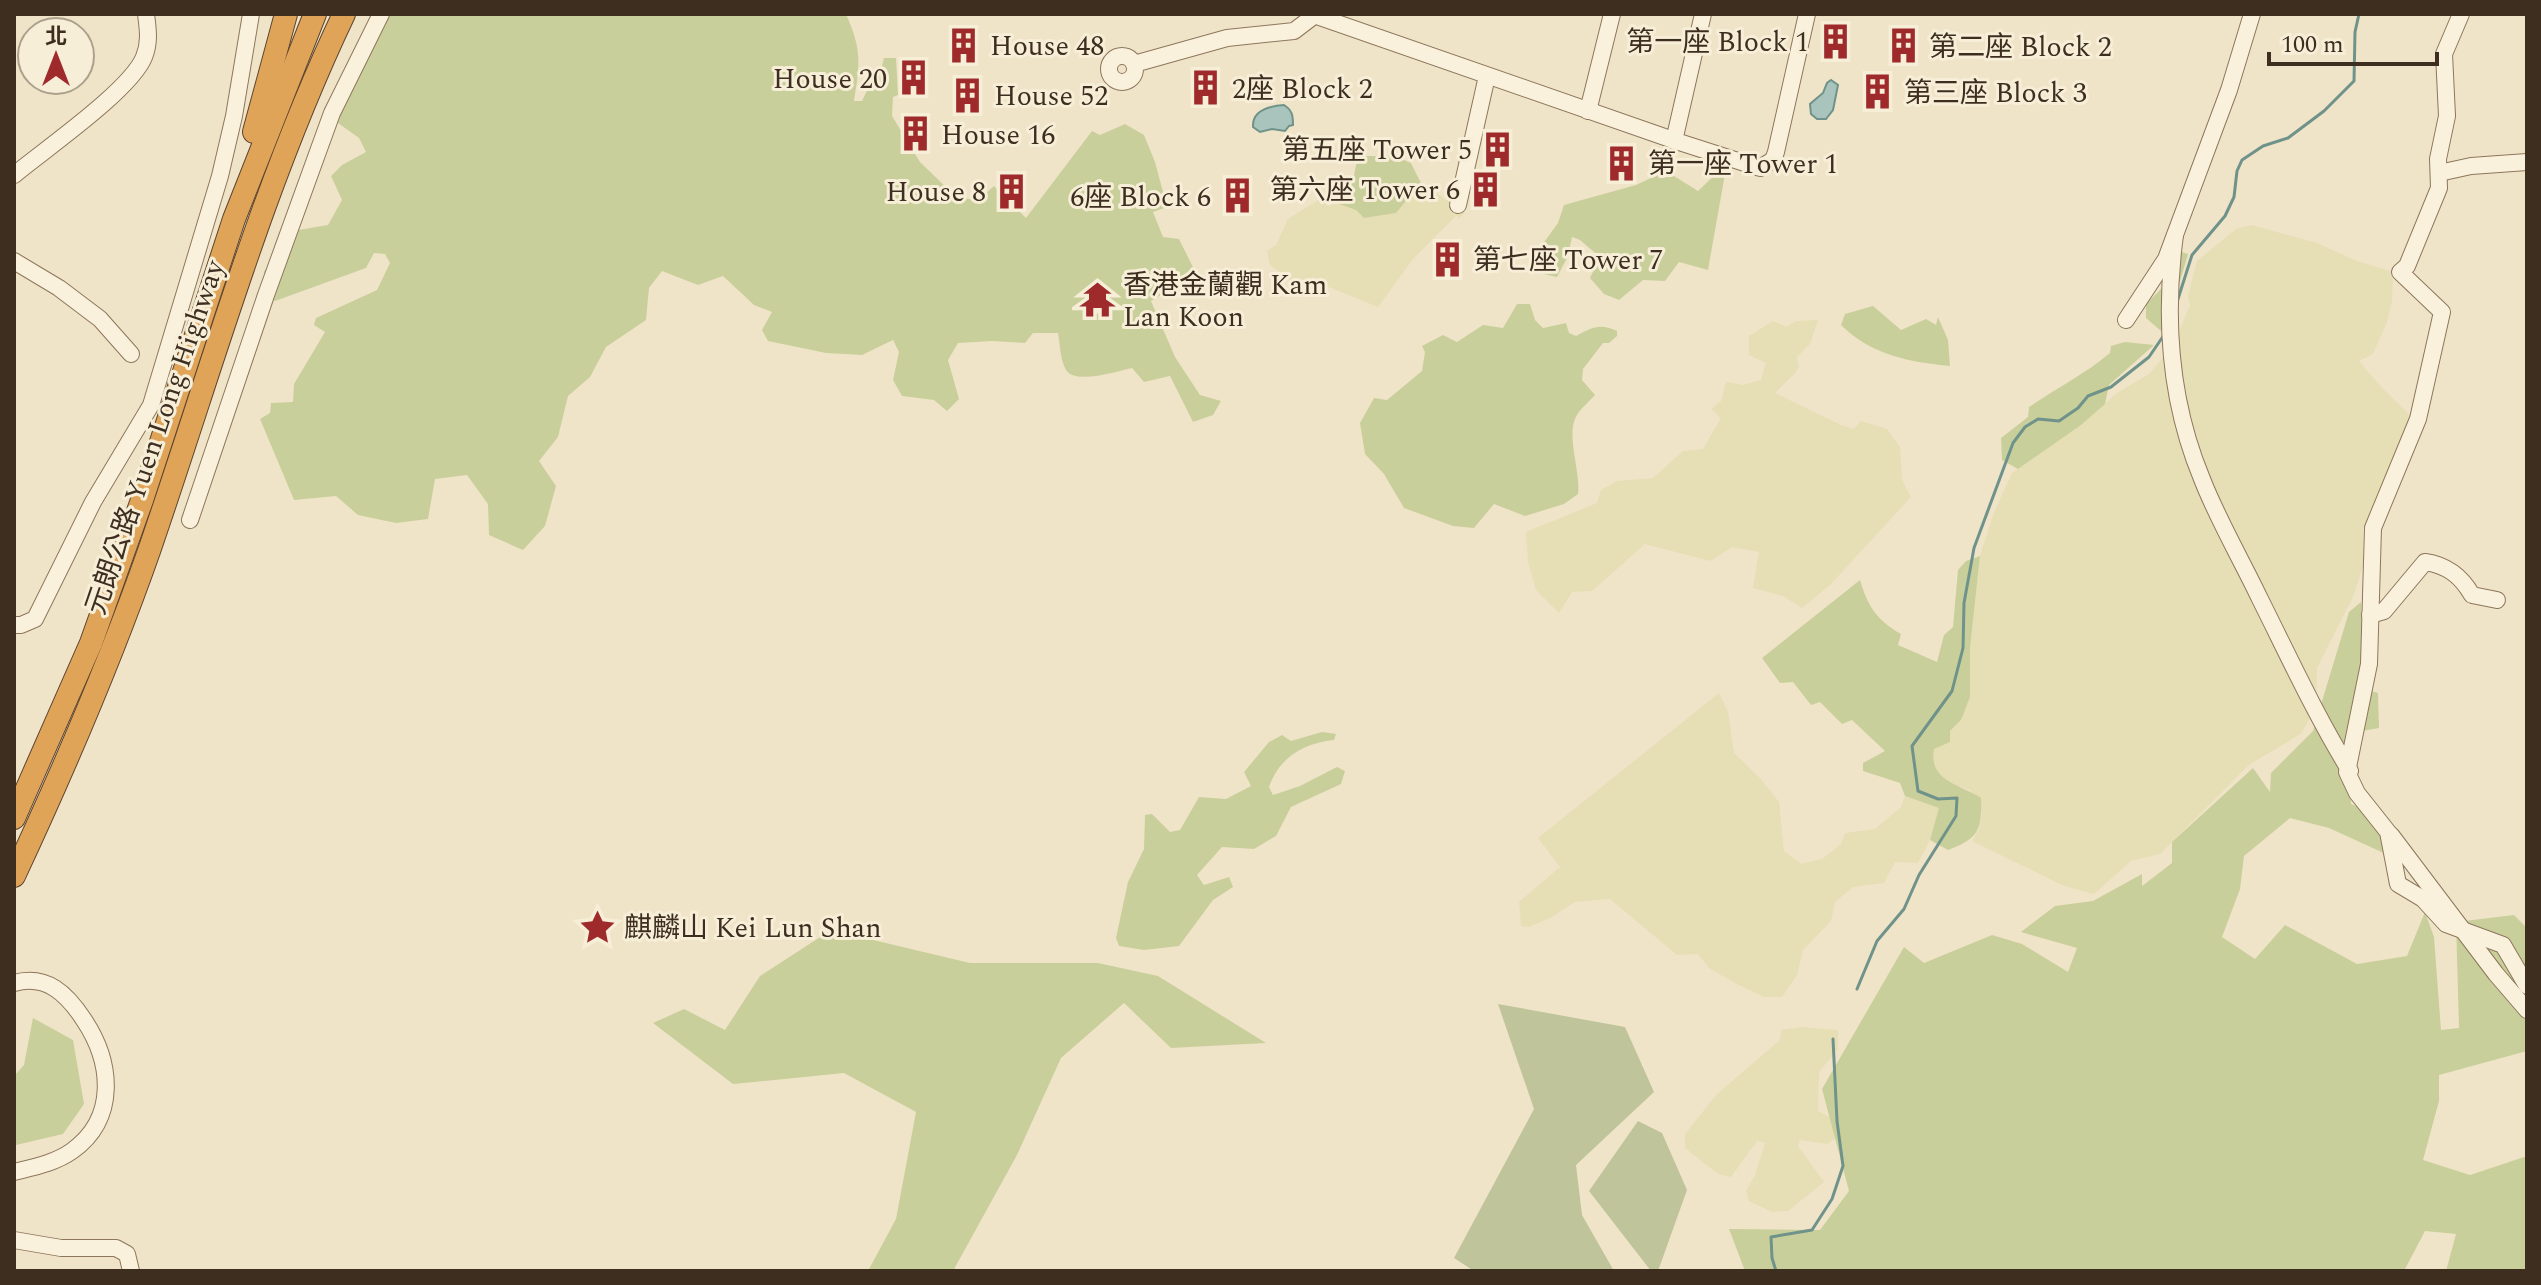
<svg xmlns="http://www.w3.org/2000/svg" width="2541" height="1285" viewBox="0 0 2541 1285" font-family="Spectral,'Noto Sans TC',serif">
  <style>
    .farmland { fill: #e6deb5 }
    .green { fill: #c9cf9b; fill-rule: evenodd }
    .cemetery { fill: #bfc49a }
    .water { fill: #a9c4bc; stroke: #6f938a; stroke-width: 2 }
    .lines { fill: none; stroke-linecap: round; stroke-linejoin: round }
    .stream { stroke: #6f938a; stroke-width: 3 }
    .minor-casing { stroke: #8d765c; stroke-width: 18 }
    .highway-casing { stroke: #5b4430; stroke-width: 24 }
    .minor { stroke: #faf1dc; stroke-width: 16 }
    .highway { stroke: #e0a458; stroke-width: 22 }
    .labels { text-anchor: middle; stroke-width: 6; stroke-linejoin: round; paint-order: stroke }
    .poi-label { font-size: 28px; fill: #3d2e20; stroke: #f7eed8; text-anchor: start }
    .street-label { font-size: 28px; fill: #3d2e20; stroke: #f7eed8 }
  </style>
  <rect width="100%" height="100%" fill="#f0e4c8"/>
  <g class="farmland">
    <path d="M1421,183L1465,212L1459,219L1457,215L1413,259L1378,307L1326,286H1299L1270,265L1267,251L1276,245L1288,219L1320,199L1328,206L1336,203L1356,210L1364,218L1396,213Z"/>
    <path d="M2251,225L2317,243L2357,261L2393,272L2392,302L2387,322L2373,354L2359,361L2382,388L2410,415L2400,454L2363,528V566L2354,595L2317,668L2316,707L2301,734L2250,764L2160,854L2131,861L2094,894L2064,886L1972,841L1979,829L1982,814L1970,790L1948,783L1937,772L1932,760L1933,749L1961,720L1970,697V648L1980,556L1993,515L2012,473L2081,425L2117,393L2149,374L2173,346L2190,305L2188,296L2197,261L2236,229Z"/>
    <path d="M1818,320L1810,344L1797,357L1799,366L1795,373L1775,393L1841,425L1854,429L1861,421L1887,429L1900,447L1902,480L1911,497L1831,584L1802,608L1783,596L1753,588L1759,552L1732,547L1710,561L1645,544L1592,591L1572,592L1559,613L1536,590L1528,562L1526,532L1597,503L1601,490L1617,481L1653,478L1683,451L1703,449L1721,418L1711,409L1721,401L1726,382L1743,385L1761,380L1766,363L1749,355V336L1773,321L1786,327L1796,321Z"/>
    <path d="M1719,693L1728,712L1734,753L1759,777L1779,802L1784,851L1801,864L1822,859L1841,844L1845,833L1875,829L1901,807L1905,796L1940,808L1930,840L1918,863L1895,862L1884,883L1853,887L1835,902L1831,921L1803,950L1797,975L1782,997H1764L1739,985L1710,969L1698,954L1677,955L1610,899L1575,902L1550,918L1529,927L1521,926L1519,902L1560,867L1538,838Z"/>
    <path d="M1802,1027L1838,1030V1049L1819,1072L1818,1111L1837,1121L1839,1136L1827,1144L1800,1140L1798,1146L1824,1182L1788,1211L1772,1212L1749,1201L1746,1191L1755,1175L1765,1143L1757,1141L1731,1177L1718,1174L1685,1148V1134L1717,1094L1780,1040L1781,1030Z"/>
  </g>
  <g class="green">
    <path d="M377,14H846C862,50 860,63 854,101H862L874,76L880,73L884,58H896L898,95L893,97L892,116L920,162L954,195L977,201L994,186L1026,218L1092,131L1100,135L1125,124L1144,135L1155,162L1167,207L1153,212L1163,237L1179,239L1201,283L1174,287L1151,301L1175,357L1200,395L1221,401L1213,415L1193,422L1170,376L1144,382L1132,368C1118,371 1075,385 1066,370C1060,359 1060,345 1058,333H1033L1025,343L992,341L958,343L948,360L959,399L947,411L934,400L902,396L893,380L899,352L893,340L862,355L826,353L768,341L762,330L772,312L754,305L723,276L698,285L662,271L649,288L646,320L606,347L590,377L568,396L558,437L539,461L556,486L545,526L523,550L489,535L488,504L467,475L435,479L428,519L396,523L358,515L336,496L294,500L260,419L270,413L271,403L293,402L294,384L325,332L314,325L316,318L377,290L390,263L385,254L374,253L366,268L275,301L266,293L264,271L279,258L276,241L280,233L328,225L342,200L331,176L342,165L366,152L359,138L331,118ZM1100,285L1111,307L1095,315L1083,293Z"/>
    <path d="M1358,156H1394L1411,163L1421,183L1396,213L1364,218L1356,210L1336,203L1340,183L1353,180Z"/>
    <path d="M1666,171L1698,191L1717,173L1725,174L1708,270L1679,262L1665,281L1643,280L1619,300L1604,294L1590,278L1600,257L1580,240L1572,237L1568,256L1557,277L1544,274L1537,252L1558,223L1564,205L1636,185Z"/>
    <path d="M2176,250L2188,254L2169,319L2161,331L2146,318V304L2165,285Z"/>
    <path d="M1517,304H1530L1535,320L1543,328L1566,323L1569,333L1576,336C1592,327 1600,323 1617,331V336L1609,343H1603L1583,369L1582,380L1595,395C1589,402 1581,408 1577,415C1565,434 1581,471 1578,494L1564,504L1525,516L1494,504L1474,528L1453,526L1404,508L1384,474L1365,454L1360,423L1374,398L1387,400L1422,371L1425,352L1422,346L1443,335L1457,342L1483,325L1503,328Z"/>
    <path d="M1873,306L1901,330L1926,319L1936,325L1938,317L1948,340L1950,366C1909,362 1871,355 1841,325L1845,314Z"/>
    <path d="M2125,342L2154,345L2109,385L2105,404L2081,425L2018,469L2002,460L2001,438L2028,417L2029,407C2057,388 2085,374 2110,353L2111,346Z"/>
    <path d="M1980,556L1970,648V697L1961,720L1950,731V742L1934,749C1928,781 1960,784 1981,798C1982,830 1979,838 1948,850L1930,840L1939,808L1905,796L1900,783L1863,771V763L1885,751L1852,720L1842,724L1820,702L1811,705L1793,682L1780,683L1762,658L1860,580C1868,607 1877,620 1901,634L1898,645L1937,662L1944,635L1953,627L1958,570L1966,561Z"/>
    <path d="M2361,602L2364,689L2378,693L2379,728L2350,733L2351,804L2385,818L2386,854L2329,828L2290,818L2244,856L2240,889L2222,937L2255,959L2285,925L2357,964L2407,956L2425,912L2434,937L2441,1030L2459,1028L2456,922L2514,915L2527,928V1051L2439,1075V1101L2423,1160L2470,1175L2527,1156V1271H2446L2456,1234L2425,1231L2404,1271H1745L1729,1229L1820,1230L1849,1191L1822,1089L1904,947L1924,963L1992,935L2022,944L2068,972L2077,948L2021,932L2055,906L2093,901L2142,874V886L2172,863V842L2253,768L2270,792L2271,773L2313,731L2349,612Z"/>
    <path d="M1322,732L1336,734L1334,740C1303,743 1279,758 1269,787L1273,795L1300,786L1337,767L1345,771L1341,784L1291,807L1276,836L1254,849L1222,847L1197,875L1204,885L1229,877L1233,887L1213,900L1179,946L1144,950L1119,946L1116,938L1128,882L1144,849L1145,815L1152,814L1170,832L1180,830L1199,797L1226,799L1251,786L1244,772L1269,742L1282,735L1291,741Z"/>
    <path d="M831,930L970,963H1098L1158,976L1266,1043L1171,1048L1124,1003L1061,1058L1017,1155L953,1271H868L896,1219L916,1112L844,1073L733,1084L653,1023L684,1009L725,1030L760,976Z"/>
    <path d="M33,1018L73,1040L84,1104L63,1134L16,1145L14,1144V1076L24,1065Z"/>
  </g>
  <g class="cemetery">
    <path d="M1498,1004L1625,1027L1654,1092L1576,1165L1582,1215L1614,1271H1474L1454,1258L1534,1109Z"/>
    <path d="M1638,1121L1662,1133L1687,1190L1658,1271H1651L1589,1191Z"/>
  </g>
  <g class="water">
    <path d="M1831,80L1838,85L1833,110L1826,119H1817L1811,114L1810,104L1823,93L1827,83Z"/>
    <path d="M1284,105C1292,110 1293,115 1293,125L1289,126L1285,131L1272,129L1260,132L1253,127C1252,110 1269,106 1284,105Z"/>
  </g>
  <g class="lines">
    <g class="stream">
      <path d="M2177,302L2192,255L2225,216L2234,197L2237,171L2242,160L2263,146L2288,138L2324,111L2354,81L2355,32L2359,14"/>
      <path d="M1857,989L1877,941L1904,909L1919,875L1956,816L1957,798L1938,799L1918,791L1912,746L1952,691L1963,648L1964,603L1974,548L2013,443L2025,427L2038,419L2059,421L2078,408L2088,396L2111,387L2149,357L2164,335"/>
      <path d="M1776,1271L1772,1258L1771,1237L1812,1230L1832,1199L1843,1166L1837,1121L1833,1039"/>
    </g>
    <defs>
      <g id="minor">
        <path d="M1311,14L1679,142L1760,168L1773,160L1776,152L1807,14"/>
        <path d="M2461,14L2444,54L2447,116L2438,159L2439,188L2407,266L2400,272L2442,312L2418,419L2373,528L2369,664L2347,772L2357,793L2388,832L2398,884L2423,899L2446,924L2503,945L2527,986"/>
        <circle cx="1122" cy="69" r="13"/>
        <path d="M1134,64L1227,38L1294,31L1315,15"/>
        <path d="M1588,111L1612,14"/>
        <path d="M1674,141L1703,14"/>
        <path d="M2439,173L2471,166L2527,162"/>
        <path d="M14,175C44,150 131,90 144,57C150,42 148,30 146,14"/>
        <path d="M1458,205L1487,76"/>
        <path d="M2175,235C2164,317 2170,402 2202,479C2218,520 2241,559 2260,599C2289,657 2316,716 2350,771"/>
        <path d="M14,261L59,288L100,319L131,354"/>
        <path d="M2126,320L2166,259L2229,90L2252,14"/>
        <path d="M190,520L266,295L332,113L381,14"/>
        <path d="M2370,615L2384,611L2425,562C2447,565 2461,576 2472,595L2497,600"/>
        <path d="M14,625H21L35,619L93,502L151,405L220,176L234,116L251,14"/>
        <path d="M2391,835L2496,974L2527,1010"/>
        <path d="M14,983C47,974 67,994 84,1020C112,1062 118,1118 72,1151C55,1163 34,1167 14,1172"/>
        <path d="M14,1240L61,1248H116L127,1254L131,1271"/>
      </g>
      <g id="highway">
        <path d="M254,132L286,14"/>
        <path d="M14,818L91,643L142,500L234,219L315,14"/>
        <path d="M14,876C64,769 110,662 149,551C211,371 262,186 344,14"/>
      </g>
    </defs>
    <use href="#minor" class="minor-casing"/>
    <use href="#highway" class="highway-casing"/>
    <use href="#minor" class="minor"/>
    <use href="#highway" class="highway"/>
  </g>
  <defs>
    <symbol id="building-bare" viewBox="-9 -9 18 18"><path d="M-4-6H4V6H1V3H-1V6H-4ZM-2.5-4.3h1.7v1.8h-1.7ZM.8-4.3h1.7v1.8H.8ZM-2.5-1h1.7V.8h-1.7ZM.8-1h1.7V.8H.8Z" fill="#9e2a2b" stroke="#f7eed8" stroke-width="2.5" paint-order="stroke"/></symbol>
    <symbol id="temple-bare" viewBox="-9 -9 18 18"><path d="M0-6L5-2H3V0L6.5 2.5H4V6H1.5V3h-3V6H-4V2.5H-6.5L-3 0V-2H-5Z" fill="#9e2a2b" stroke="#f7eed8" stroke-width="2.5" paint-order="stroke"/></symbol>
    <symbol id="sight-bare" viewBox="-9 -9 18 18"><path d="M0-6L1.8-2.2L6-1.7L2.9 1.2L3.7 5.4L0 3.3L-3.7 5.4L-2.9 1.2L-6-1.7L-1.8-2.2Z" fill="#9e2a2b" stroke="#f7eed8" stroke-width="2.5" paint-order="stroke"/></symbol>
  </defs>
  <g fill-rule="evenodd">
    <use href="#building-bare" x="1810" y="16" width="51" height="51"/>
    <use href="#building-bare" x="938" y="20" width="51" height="51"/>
    <use href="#building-bare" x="1878" y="20" width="51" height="51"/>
    <use href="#building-bare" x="888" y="52" width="51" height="51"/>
    <use href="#building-bare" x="1180" y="62" width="51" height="51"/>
    <use href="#building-bare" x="1852" y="66" width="51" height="51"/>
    <use href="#building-bare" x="942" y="70" width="51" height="51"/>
    <use href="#building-bare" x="890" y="108" width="51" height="51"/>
    <use href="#building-bare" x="1472" y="124" width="51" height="51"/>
    <use href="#building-bare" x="1596" y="138" width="51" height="51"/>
    <use href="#building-bare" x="1460" y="164" width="51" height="51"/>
    <use href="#building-bare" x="986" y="166" width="51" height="51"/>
    <use href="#building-bare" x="1212" y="170" width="51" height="51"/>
    <use href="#building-bare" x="1422" y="234" width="51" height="51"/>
    <use href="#temple-bare" x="1072" y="274" width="51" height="51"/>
    <use href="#sight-bare" x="572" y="902" width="51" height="51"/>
  </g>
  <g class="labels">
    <g class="poi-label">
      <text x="1809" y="51" text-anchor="end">第一座 Block 1</text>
      <text x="990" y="55">House 48</text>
      <text x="1929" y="56">第二座 Block 2</text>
      <text x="887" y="88" text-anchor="end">House 20</text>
      <text x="1232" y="98">2座 Block 2</text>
      <text x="1904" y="102">第三座 Block 3</text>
      <text x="994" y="105">House 52</text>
      <text x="941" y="144">House 16</text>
      <text x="1472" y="159" text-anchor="end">第五座 Tower 5</text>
      <text x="1648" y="173">第一座 Tower 1</text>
      <text x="1460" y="199" text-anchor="end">第六座 Tower 6</text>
      <text x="986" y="201" text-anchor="end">House 8</text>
      <text x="1211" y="206" text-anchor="end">6座 Block 6</text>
      <text x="1473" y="269">第七座 Tower 7</text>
      <text x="1123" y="294">香港金蘭觀 Kam<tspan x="1123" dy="32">Lan Koon</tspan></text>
      <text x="624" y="937">麒麟山 Kei Lun Shan</text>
    </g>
    <g class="street-label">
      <text transform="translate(154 437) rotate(-71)" y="10">元朗公路 Yuen Long Highway</text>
    </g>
  </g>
  <rect width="2541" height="1285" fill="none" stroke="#3d2e20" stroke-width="32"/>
  <g transform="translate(56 56)"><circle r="38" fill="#f7eed8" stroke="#ada18e" stroke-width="2"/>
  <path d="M0-6L14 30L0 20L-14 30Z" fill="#9e2a2b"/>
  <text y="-12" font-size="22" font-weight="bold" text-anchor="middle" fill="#3d2e20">北</text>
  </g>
  <path d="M2269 52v12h168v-12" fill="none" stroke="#3d2e20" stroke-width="4"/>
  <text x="2281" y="52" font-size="24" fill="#3d2e20" stroke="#f7eed8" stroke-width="6" paint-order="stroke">100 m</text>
</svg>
